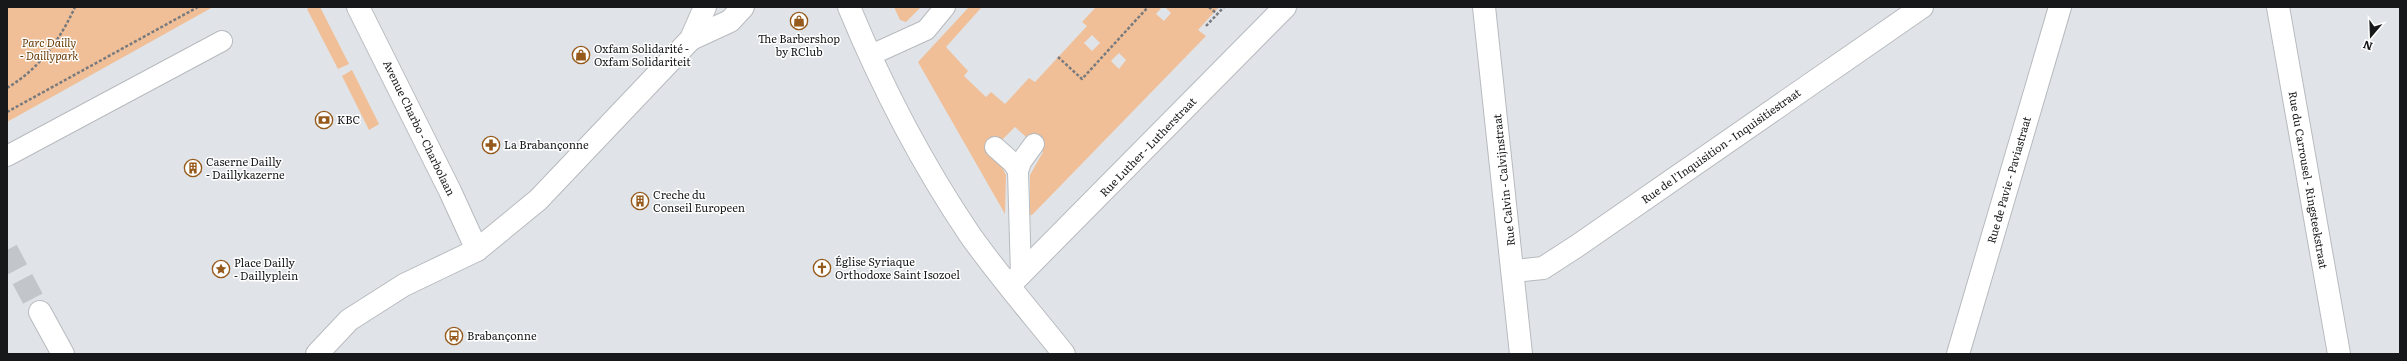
<svg xmlns="http://www.w3.org/2000/svg" width="2407" height="361" viewBox="0 0 2407 361" font-family="Literata,serif">
  <style>
    .green { fill: #f0bf97; fill-rule: evenodd }
    .lines { fill: none; stroke-linecap: round; stroke-linejoin: round }
    .pedestrian-tunnel { stroke: #c2c5c9; stroke-width: 22; stroke-dasharray: 22 11; stroke-linecap: butt }
    .service-casing { stroke: #b7babe; stroke-width: 22 }
    .pedestrian-casing { stroke: #b7babe; stroke-width: 24 }
    .minor-casing { stroke: #b7babe; stroke-width: 24 }
    .tertiary-casing { stroke: #b7babe; stroke-width: 24 }
    .path { stroke: #787a7d; stroke-width: 2.5; stroke-dasharray: 3 2; stroke-linecap: butt }
    .service { stroke: #fff; stroke-width: 20 }
    .pedestrian { stroke: #fff; stroke-width: 22 }
    .minor { stroke: #fff; stroke-width: 22 }
    .tertiary { stroke: #fff; stroke-width: 22 }
    .labels { text-anchor: middle; stroke-width: 3; stroke-linejoin: round; paint-order: stroke }
    .poi-label { font-size: 11px; fill: #17181a; stroke: #fff; text-anchor: start }
    .park-label { font-size: 11px; font-style: italic; fill: #693a05; stroke: #fff }
    .street-label { font-size: 11px; fill: #17181a; stroke: #fff }
  </style>
  <rect width="100%" height="100%" fill="#e0e4e8"/>
  <g class="green">
    <path d="M7,7H213L7,122Z"/>
    <path d="M310,7H320L349,64L338,69L307,9Z"/>
    <path d="M894,7H921L906,22L900,20Z"/>
    <path d="M969,7L981,8L946,47L968,71L964,76L986,97L991,92L1005,104L1029,78L1035,82L1087,26L1082,22L1096,7H1162L1156,14L1164,21L1171,13L1165,7H1219L1198,30L1206,36L1032,215H1030V175L1043,152L1015,127L989,153L1001,165L1006,175L1005,214L918,62ZM1092,35L1100,43L1092,51L1084,43ZM1119,53L1126,60L1119,69L1111,61Z"/>
    <path d="M352,70L379,124L369,130L342,76Z"/>
  </g>
  <g class="lines">
    <path class="pedestrian-tunnel" d="M7,250L40,312"/>
    <defs>
      <g id="service">
        <path d="M871,55L926,30L945,7"/>
        <path d="M995,147L1013,163L1018,171"/>
        <path d="M7,156L222,41"/>
        <path d="M1021,275L1018,171L1021,162L1034,144"/>
      </g>
      <path id="pedestrian" d="M40,312L63,354"/>
      <g id="minor">
        <path d="M358,7L450,191L477,250"/>
        <path d="M1484,7L1521,354"/>
        <path d="M2278,7L2339,354"/>
        <path d="M1514,271L1543,268L1577,246L1922,7"/>
        <path d="M1010,285L1285,7"/>
        <path d="M1958,354L2060,7"/>
      </g>
      <g id="tertiary">
        <path d="M849,7C882,87 922,164 970,235C999,276 1033,315 1064,354"/>
        <path d="M691,39L730,21L743,7"/>
        <path d="M317,354L349,320L404,285L477,250L538,200L691,39L705,7"/>
      </g>
    </defs>
    <use href="#service" class="service-casing"/>
    <use href="#pedestrian" class="pedestrian-casing"/>
    <use href="#minor" class="minor-casing"/>
    <use href="#tertiary" class="tertiary-casing"/>
    <g class="path">
      <path d="M1209,7L1217,14"/>
      <path d="M1206,26L1224,7"/>
      <path d="M1058,57L1082,79L1148,7"/>
      <path d="M7,88C39,69 60,40 75,7"/>
      <path d="M7,112L198,7"/>
    </g>
    <use href="#service" class="service"/>
    <use href="#pedestrian" class="pedestrian"/>
    <use href="#minor" class="minor"/>
    <use href="#tertiary" class="tertiary"/>
  </g>
  <defs>
    <symbol id="shop-ring" viewBox="-11 -11 22 22"><circle r="9.5" fill="#fff" stroke="#965a1c" stroke-width="1.5"/><path d="M-5-2.5h2.3a2.7 3.5 0 0 1 5.4 0H5L5.5 6h-11ZM-1.5-2.5h3a1.5 2.3 0 0 0-3 0Z" fill="#965a1c"/></symbol>
    <symbol id="bank-ring" viewBox="-11 -11 22 22"><circle r="9.5" fill="#fff" stroke="#965a1c" stroke-width="1.5"/><path d="M-6-4H6V4H-6ZM0-2.3a2.3 2.3 0 1 0 0 4.6a2.3 2.3 0 1 0 0-4.6Z" fill="#965a1c"/></symbol>
    <symbol id="pharmacy-ring" viewBox="-11 -11 22 22"><circle r="9.5" fill="#fff" stroke="#965a1c" stroke-width="1.5"/><path d="M-2-6h4v4h4v4h-4v4h-4v-4h-4v-4h4Z" fill="#965a1c"/></symbol>
    <symbol id="building-ring" viewBox="-11 -11 22 22"><circle r="9.5" fill="#fff" stroke="#965a1c" stroke-width="1.5"/><path d="M-4-6H4V6H1V3H-1V6H-4ZM-2.5-4.3h1.7v1.8h-1.7ZM.8-4.3h1.7v1.8H.8ZM-2.5-1h1.7V.8h-1.7ZM.8-1h1.7V.8H.8Z" fill="#965a1c"/></symbol>
    <symbol id="church-ring" viewBox="-11 -11 22 22"><circle r="9.5" fill="#fff" stroke="#965a1c" stroke-width="1.5"/><path d="M-1.2-6h2.4v3.5h3.3v2.4h-3.3V6h-2.4V-.1h-3.3v-2.4h3.3Z" fill="#965a1c"/></symbol>
    <symbol id="sight-ring" viewBox="-11 -11 22 22"><circle r="9.5" fill="#fff" stroke="#965a1c" stroke-width="1.5"/><path d="M0-6L1.8-2.2L6-1.7L2.9 1.2L3.7 5.4L0 3.3L-3.7 5.4L-2.9 1.2L-6-1.7L-1.8-2.2Z" fill="#965a1c"/></symbol>
    <symbol id="bus-ring" viewBox="-11 -11 22 22"><circle r="9.5" fill="#fff" stroke="#965a1c" stroke-width="1.5"/><path d="M-5-6H5V4H4V6H2V4H-2V6H-4V4H-5ZM-3.5-4V0h7V-4ZM-3.5 1.2v1.5H-2V1.2ZM2 1.2v1.5H3.5V1.2Z" fill="#965a1c"/></symbol>
  </defs>
  <g fill-rule="evenodd">
    <use href="#shop-ring" x="789" y="11" width="20" height="20"/>
    <use href="#shop-ring" x="571" y="45" width="20" height="20"/>
    <use href="#bank-ring" x="314" y="110" width="20" height="20"/>
    <use href="#pharmacy-ring" x="481" y="135" width="20" height="20"/>
    <use href="#building-ring" x="183" y="158" width="20" height="20"/>
    <use href="#building-ring" x="630" y="191" width="20" height="20"/>
    <use href="#church-ring" x="812" y="258" width="20" height="20"/>
    <use href="#sight-ring" x="211" y="259" width="20" height="20"/>
    <use href="#bus-ring" x="444" y="326" width="20" height="20"/>
  </g>
  <g class="labels">
    <g class="poi-label">
      <text x="799" y="43" text-anchor="middle">The Barbershop<tspan x="799" dy="13">by RClub</tspan></text>
      <text x="594" y="53">Oxfam Solidarité -<tspan x="594" dy="13">Oxfam Solidariteit</tspan></text>
      <text x="337" y="124">KBC</text>
      <text x="504" y="149">La Brabançonne</text>
      <text x="206" y="166">Caserne Dailly<tspan x="206" dy="13">- Daillykazerne</tspan></text>
      <text x="653" y="199">Creche du<tspan x="653" dy="13">Conseil Europeen</tspan></text>
      <text x="835" y="266">Église Syriaque<tspan x="835" dy="13">Orthodoxe Saint Isozoel</tspan></text>
      <text x="234" y="267">Place Dailly<tspan x="234" dy="13">- Daillyplein</tspan></text>
      <text x="467" y="340">Brabançonne</text>
    </g>
    <g class="park-label">
      <text x="49" y="47">Parc Dailly<tspan x="49" dy="13">- Daillypark</tspan></text>
    </g>
    <g class="street-label">
      <text transform="translate(419 128) rotate(64)" y="4">Avenue Charbo - Charbolaan</text>
      <text transform="translate(1721 146) rotate(-35)" y="4">Rue de l'Inquisition - Inquisitiestraat</text>
      <text transform="translate(1148 147) rotate(-46)" y="4">Rue Luther - Lutherstraat</text>
      <text transform="translate(1504 180) rotate(-96)" y="4">Rue Calvin - Calvijnstraat</text>
      <text transform="translate(2009 180) rotate(-74)" y="4">Rue de Pavie - Paviastraat</text>
      <text transform="translate(2308 180) rotate(80)" y="4">Rue du Carrousel - Ringsteekstraat</text>
    </g>
  </g>
  <rect width="2407" height="361" fill="none" stroke="#17181a" stroke-width="16"/>
  <g transform="translate(2371 36) rotate(199)" stroke="#ffffff" stroke-width="3" paint-order="stroke">
  <path d="M0-3L7 15L0 10L-7 15Z" fill="#17181a"/>
  <text y="-6" font-size="11" font-weight="bold" text-anchor="middle" fill="#17181a">N</text>
  </g>
</svg>
